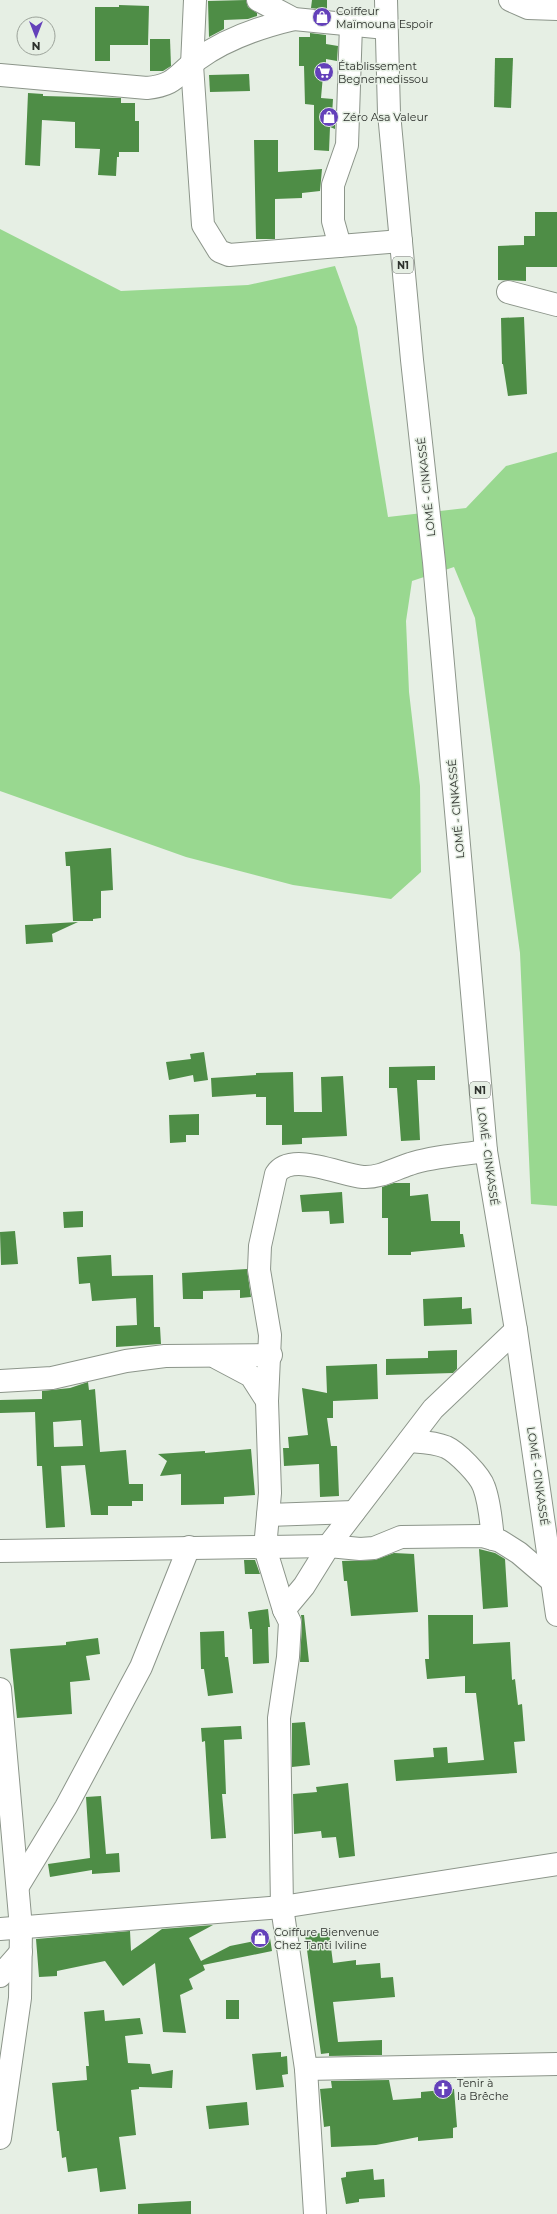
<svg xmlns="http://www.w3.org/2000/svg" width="557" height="2214" viewBox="0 0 557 2214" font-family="Montserrat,sans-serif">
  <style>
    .green { fill: #99d890 }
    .building { fill: #4e8d46; fill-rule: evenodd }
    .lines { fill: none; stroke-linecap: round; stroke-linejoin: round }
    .minor-casing { stroke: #8c958a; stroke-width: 24 }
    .highway-casing { stroke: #8c958a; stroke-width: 24 }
    .minor { stroke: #fff; stroke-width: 22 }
    .highway { stroke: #fff; stroke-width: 22 }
    .labels { text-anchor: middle; stroke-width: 3; stroke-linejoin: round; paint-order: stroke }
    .shield { fill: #e6efe4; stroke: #646a63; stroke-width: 1 }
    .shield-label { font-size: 10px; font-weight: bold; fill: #2d312c }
    .poi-label { font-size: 11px; fill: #2d312c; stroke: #e6efe4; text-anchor: start }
    .street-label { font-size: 11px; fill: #2d312c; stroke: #e6efe4 }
  </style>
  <rect width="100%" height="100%" fill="#e6efe4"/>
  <path class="green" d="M0,229L121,291L248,285L335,266L357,327L388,517L466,508L506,466L557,452V1206L531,1204L520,953L475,618L454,567L412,581L406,621L409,692L420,786L421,872L391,899L293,885L186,857L0,791Z"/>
  <g class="building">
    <path d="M246,0L248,7L257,13V16L248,19L224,20V29L209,37L208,1Z"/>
    <path d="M312,0H327V10L311,8Z"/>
    <path d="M119,5L149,6L148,45H110V61H95V7H119Z"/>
    <path d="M310,33L326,35V44L338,46L337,61L326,59V64H324L321,98L333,99L332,115L335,116V129L330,127L329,151L314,150V105L305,104L304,66H299V37H310Z"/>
    <path d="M150,39H170L171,66L163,71H150Z"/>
    <path d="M495,58H513L511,108L494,107Z"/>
    <path d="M249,74L250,91L210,92L209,75Z"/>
    <path d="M28,93L43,94V96L121,98V103H135V121H139V152H119V157H117L116,176L98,175L100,149L75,148V122L42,120L40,166L25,165Z"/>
    <path d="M254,140H278V172L322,169L320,191L302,193V198L275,199V239H256Z"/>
    <path d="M535,212H557V267H526V281L498,280V246L524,245V236H535Z"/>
    <path d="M524,317L527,394L508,396L503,364H502L501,318Z"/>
    <path d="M111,848L113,890L101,891V918L93,919V921H73L70,866H66L65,852Z"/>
    <path d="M78,922L52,934L53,942L26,944L25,925Z"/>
    <path d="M204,1052L208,1080L194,1082L193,1075L169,1080L166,1062L191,1059L190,1054Z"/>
    <path d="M435,1066V1080H417L420,1140L401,1141L397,1088H389V1067Z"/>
    <path d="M293,1072L294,1112H322L321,1077L343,1076L347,1136L302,1138V1144L282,1145V1125H266V1097H256V1094L212,1097L211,1078L256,1075V1073Z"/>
    <path d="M199,1114V1135H186V1142L170,1143L169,1115Z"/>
    <path d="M394,1183H410V1196L428,1194L431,1221H460V1234H463L465,1247L411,1252V1255H388V1218H382V1187Z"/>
    <path d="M342,1192L344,1223L330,1224L329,1211L302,1212L300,1195Z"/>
    <path d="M83,1211V1227L64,1228L63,1212Z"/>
    <path d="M15,1231L18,1264L1,1265L0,1232Z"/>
    <path d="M111,1255L112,1276L153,1275L154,1327H160L161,1344L116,1347V1326L137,1325L136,1298L92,1301L90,1283L79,1284L77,1257Z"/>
    <path d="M247,1269L251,1297L240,1298V1290L203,1291V1299H183L182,1273Z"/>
    <path d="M462,1297V1309L471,1308L472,1324L424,1326L423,1299Z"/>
    <path d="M457,1350V1369L453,1373L386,1375V1359L428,1358V1351Z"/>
    <path d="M377,1364L378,1399L333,1401V1418H327L331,1446H337L339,1496L320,1497L319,1464L284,1466L283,1448H289L288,1437L308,1435L302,1388L327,1393L326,1366Z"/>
    <path d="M88,1382L89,1390L95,1389L100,1452L126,1450L129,1484H143V1501H132V1506H108V1515H91L85,1465L61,1466L65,1527L46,1528L42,1466H37L35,1412L0,1413V1400L42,1399V1391L70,1388ZM81,1420L83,1446L54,1447L53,1422Z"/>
    <path d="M251,1449L255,1495L224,1497V1504L181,1505V1474L160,1476L167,1461L158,1454L205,1451V1453Z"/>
    <path d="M479,1549L495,1553L505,1559L508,1607L483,1609Z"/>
    <path d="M394,1553L414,1554L418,1612L351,1616L347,1581H344L342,1561L375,1560Z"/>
    <path d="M244,1560H255L260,1574H245Z"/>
    <path d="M268,1609L270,1627H268L269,1663L253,1664L252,1629H250L248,1612Z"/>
    <path d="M301,1615H304L309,1662H300L302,1623Z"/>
    <path d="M428,1615H473V1644L510,1642L512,1680L515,1679L518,1705L522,1704L525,1741L514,1742L517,1773L396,1781L394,1760L434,1757L433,1748L447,1747L448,1763L484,1760L476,1693H465V1676L427,1679L425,1659H429Z"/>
    <path d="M224,1631L225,1657H228L233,1693L208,1696L204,1669H201L200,1632Z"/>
    <path d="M98,1638L100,1654L86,1656L90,1680L70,1682L72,1714L17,1718L10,1649L66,1645V1642Z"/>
    <path d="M305,1722L310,1765L292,1767V1723Z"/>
    <path d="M241,1726L242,1739L224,1740L226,1794H222L226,1838L211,1839L205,1741L202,1742L201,1728Z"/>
    <path d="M348,1783L355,1856L339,1858L336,1837L322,1838L321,1831L294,1834L293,1794L317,1792L316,1787Z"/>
    <path d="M101,1796L106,1854L119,1853L120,1872L92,1874V1870L50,1877L48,1864L90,1858L86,1797Z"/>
    <path d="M213,1925L189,1938L201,1961L230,1946L270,1938L272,1951L203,1965L205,1970L189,1979L193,1989L180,1995L186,2033L163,2032L155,1963L123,1986L105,1961L57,1971V1976L39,1977L36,1939L130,1931L131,1951L162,1929Z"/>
    <path d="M329,1932L333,1963L356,1960V1965L380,1963L381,1978L393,1977L395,1997L333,2002L338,2042L382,2040V2055L329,2056V2053L321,2054L305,1935Z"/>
    <rect x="226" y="2000" width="13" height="19"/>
    <path d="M104,2010L105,2021L140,2018L143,2034L125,2036L128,2063L150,2064L152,2074L173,2070L172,2088L139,2087V2089L131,2090L136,2135L119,2137L126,2189L100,2192L97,2168L68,2172L66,2157L62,2158L59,2131H57L52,2083L87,2080L86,2066H89L84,2012Z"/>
    <path d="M281,2052V2057L287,2056L288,2074L282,2075L284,2087L256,2090L252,2054Z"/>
    <path d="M389,2080L393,2100L421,2098V2092L454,2089L457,2127L453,2128V2138L418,2141V2137L376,2145L331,2147L330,2126L324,2127L320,2089L332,2088L331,2081Z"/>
    <path d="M247,2102L249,2125L209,2129L206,2106Z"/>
    <path d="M373,2169L374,2180L384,2179L385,2197L359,2199V2202L346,2204L341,2178L346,2177V2172Z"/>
    <path d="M191,2201V2214H138V2204Z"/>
  </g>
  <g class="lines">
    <defs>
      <g id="minor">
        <path d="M195,0L192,65L203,225L219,251L229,255L401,241"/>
        <path d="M258,0L294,19L386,28"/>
        <path d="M510,0L528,8L557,9"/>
        <path d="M0,75L147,88C176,85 176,75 198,59C227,38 260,27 294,19"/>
        <path d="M340,246L333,221V185L347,145L351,25"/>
        <path d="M508,292L557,305"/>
        <path d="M217,1358L251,1376L267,1401"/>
        <path d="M0,1381L52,1378L126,1361L165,1356L271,1355"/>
        <path d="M409,1441C422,1442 434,1442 446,1447C457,1452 480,1475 484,1487C490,1503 491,1522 493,1539"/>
        <path d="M268,1515L354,1512"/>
        <path d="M0,1551L329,1546L360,1549L374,1548L401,1537L482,1536L500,1541L519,1553L553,1582"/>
        <path d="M284,1610L265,1548L270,1493L267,1401L270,1335L259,1270L260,1246L276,1174C291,1151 340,1175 363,1177C380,1178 394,1169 410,1164C433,1156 461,1155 486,1151"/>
        <path d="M0,1689L21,1928L20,1998L0,2138"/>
        <path d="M18,1886L66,1807L141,1667L189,1547"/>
        <path d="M0,1929L282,1907L557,1864"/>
        <path d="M0,1976L21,1952"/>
        <path d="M306,2069L557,2064"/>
        <path d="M315,2214L306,2069L282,1907L279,1718L288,1657L290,1622L284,1610L304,1586L332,1541L433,1409L516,1330"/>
      </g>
      <path id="highway" d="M386,0L389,113L412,360L434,562L486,1151L516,1330L557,1615"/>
    </defs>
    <use href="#minor" class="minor-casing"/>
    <use href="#highway" class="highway-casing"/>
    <use href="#minor" class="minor"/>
    <use href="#highway" class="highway"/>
  </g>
  <defs>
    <symbol id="shop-disc" viewBox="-11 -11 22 22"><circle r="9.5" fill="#6441ba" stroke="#e6efe4"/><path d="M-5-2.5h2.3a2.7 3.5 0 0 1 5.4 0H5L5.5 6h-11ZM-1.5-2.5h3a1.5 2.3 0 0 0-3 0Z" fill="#fff"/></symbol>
    <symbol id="supermarket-disc" viewBox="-11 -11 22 22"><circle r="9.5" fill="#6441ba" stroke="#e6efe4"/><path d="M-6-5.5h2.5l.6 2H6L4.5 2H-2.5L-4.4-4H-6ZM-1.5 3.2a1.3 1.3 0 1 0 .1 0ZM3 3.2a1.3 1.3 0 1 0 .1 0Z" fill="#fff"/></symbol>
    <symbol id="church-disc" viewBox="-11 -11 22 22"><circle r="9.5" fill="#6441ba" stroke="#e6efe4"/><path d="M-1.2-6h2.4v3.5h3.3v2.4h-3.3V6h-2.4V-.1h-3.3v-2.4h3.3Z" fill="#fff"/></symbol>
  </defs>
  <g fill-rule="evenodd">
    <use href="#shop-disc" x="311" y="6" width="22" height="22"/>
    <use href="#supermarket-disc" x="313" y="61" width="22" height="22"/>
    <use href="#shop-disc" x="318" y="106" width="22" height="22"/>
    <use href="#shop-disc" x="249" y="1927" width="22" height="22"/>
    <use href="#church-disc" x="432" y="2078" width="22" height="22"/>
  </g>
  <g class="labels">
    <g class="shield">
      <rect x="393" y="257" width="20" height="16" rx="3"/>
      <rect x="470" y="1082" width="20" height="16" rx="3"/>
    </g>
    <g class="shield-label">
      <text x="403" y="269">N1</text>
      <text x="480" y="1094">N1</text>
    </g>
    <g class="poi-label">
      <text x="336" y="15">Coiffeur<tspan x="336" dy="13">Maïmouna Espoir</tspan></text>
      <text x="338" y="70">Établissement<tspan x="338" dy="13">Begnemedissou</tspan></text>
      <text x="343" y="121">Zéro Asa Valeur</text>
      <text x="274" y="1936">Coiffure Bienvenue<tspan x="274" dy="13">Chez Tanti Iviline</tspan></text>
      <text x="457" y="2087">Tenir à<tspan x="457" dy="13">la Brêche</tspan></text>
    </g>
    <g class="street-label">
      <text transform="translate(426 487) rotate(-96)" y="4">LOMÉ - CINKASSÉ</text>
      <text transform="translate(456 809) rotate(-95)" y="4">LOMÉ - CINKASSÉ</text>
      <text transform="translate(488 1156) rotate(82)" y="4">LOMÉ - CINKASSÉ</text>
      <text transform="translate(538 1476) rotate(82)" y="4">LOMÉ - CINKASSÉ</text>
    </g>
  </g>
  <g transform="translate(36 36) rotate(180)"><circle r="19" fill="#e6efe4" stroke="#9ca39a"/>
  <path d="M0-3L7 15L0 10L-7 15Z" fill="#6441ba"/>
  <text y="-6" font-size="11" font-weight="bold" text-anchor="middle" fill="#2d312c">N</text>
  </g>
</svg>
